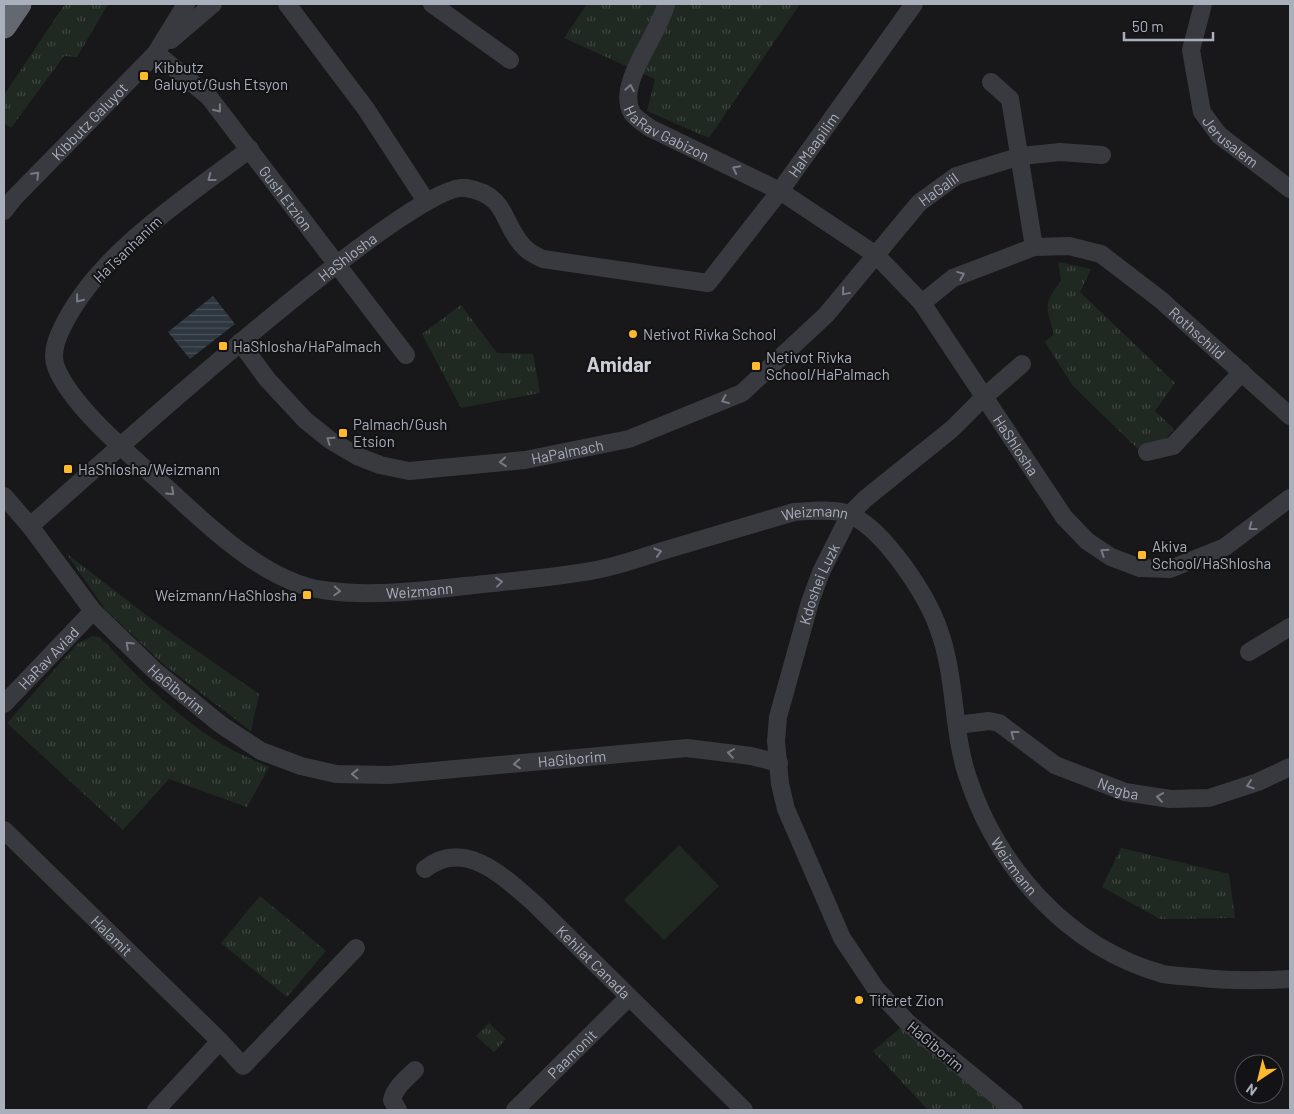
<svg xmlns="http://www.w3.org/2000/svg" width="1294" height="1114" font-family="Barlow,sans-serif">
<defs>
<pattern id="grass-tufts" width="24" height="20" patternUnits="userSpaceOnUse" patternTransform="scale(1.25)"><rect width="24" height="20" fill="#202921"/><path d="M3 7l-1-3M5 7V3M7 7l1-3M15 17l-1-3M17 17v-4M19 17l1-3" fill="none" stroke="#3e463f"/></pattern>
<pattern id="water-rules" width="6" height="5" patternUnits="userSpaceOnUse" patternTransform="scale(1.25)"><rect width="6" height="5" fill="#2d3740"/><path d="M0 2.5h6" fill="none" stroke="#49515a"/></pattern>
</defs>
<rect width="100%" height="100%" fill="#18181a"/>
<g fill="url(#grass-tufts)">
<path d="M65,4H108L77,57L64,56L11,128L4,123V95Z"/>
<path d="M587,4H800L709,138L647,111L655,79L564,38Z"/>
<path d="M1058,262L1091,269L1080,292L1175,383L1155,411L1174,429L1163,443L1138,449L1073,386L1045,342L1054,334C1046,306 1043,304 1061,281Z"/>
<path d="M461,305L497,353L533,354L540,393L461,408L422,334Z"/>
<path d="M66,553L150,618L259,694L251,731L163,664L105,609Z"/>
<path d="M92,636L99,637L106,643C142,682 180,720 227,747C240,755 255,760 269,767L247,807L169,779L123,830L7,723L77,644Z"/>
<path d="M1121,848L1229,874L1235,918L1160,919L1102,887Z"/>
<path d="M260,896L326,951L287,997L221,943Z"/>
<path d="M907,1022L1014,1110H928L873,1051Z"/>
<path d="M489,1023L506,1039L494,1052L476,1036Z"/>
</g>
<path fill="#202921" d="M679,845L719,886L664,940L624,900Z"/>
<path fill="url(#water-rules)" d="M213,296L235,324L190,359L168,332Z"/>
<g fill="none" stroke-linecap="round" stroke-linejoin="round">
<g stroke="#393a40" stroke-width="18">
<path d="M287,4L366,109L426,201"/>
<path d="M432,4L510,60"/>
<path id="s1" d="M666,4C660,34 615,84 632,113C636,119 645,124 650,128L780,191L876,255L922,303L1064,517L1087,541L1111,557L1140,568L1170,569L1225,547L1290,498"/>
<path id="s2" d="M1203,4L1191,50L1202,112L1219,135L1290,189"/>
<path d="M171,40L213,4"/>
<path id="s3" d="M156,53L209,97L406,355"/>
<path d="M991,82L1010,99L1034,247"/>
<path id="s4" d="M250,149C185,198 97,254 62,328C56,340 51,354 56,367C72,408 134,458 167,488C208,526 266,582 323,590C367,597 421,591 465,586C509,581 553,578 596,570C618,566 640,558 662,551C706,538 750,525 794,512C809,511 837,508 851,515C885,531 927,595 939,630C956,677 952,728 967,775C997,867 1067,947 1163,974C1172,976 1184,976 1194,977C1226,981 1257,981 1290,979"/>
<path id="s5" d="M4,211L14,198L156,53L186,4"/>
<path id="s6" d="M922,303L953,278L1034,247L1069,246L1101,254L1161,300L1290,416"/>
<path id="s7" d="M240,342L267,379L305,420L330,440L357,456L380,465L409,471L525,460L629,439L742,393L826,315L919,203L956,176L1021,156L1060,152L1102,155"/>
<path d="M1147,452L1173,446L1242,372"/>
<path id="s8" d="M4,496L30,526L93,611L155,671L220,724L261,751L301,766L336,774L389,775L687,748L751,756L779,763"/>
<path id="s9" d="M30,526C88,476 412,179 466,188C509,195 501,224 524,247C529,252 536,256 543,259L708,283L780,191L914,4"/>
<path d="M1249,652L1290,627"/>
<path id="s10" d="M4,704L93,611"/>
<path id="s11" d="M957,725L989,721L999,723L1055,765L1125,792L1170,799L1209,798L1258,782L1290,767"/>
<path id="s12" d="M4,830L220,1041L156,1110"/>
<path id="s13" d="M425,869C465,837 505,878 535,904L744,1110"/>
<path d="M220,1041L243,1066L356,948"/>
<path d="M398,1110L392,1100C395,1087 406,1079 415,1070"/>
<path id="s14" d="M515,1110L629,997"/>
<path id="s15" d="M1014,1110L907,1022L876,989L842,938L786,809L780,784L776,741L778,717L810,602L821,572L850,514L865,499L952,429L984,397L1022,364"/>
</g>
<path stroke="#646871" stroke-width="25" d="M4,26L19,4"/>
</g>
<defs><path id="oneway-chevron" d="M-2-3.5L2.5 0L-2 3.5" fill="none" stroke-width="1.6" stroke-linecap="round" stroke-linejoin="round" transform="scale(1.25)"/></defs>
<g stroke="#777a84">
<use href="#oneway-chevron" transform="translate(630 88) rotate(-80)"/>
<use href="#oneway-chevron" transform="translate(218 109) rotate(51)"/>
<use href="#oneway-chevron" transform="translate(736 169) rotate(-153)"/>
<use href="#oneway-chevron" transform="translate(36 175) rotate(-46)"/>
<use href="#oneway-chevron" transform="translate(211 178) rotate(143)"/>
<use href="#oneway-chevron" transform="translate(961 275) rotate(-22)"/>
<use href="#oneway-chevron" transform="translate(845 292) rotate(130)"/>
<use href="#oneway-chevron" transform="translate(79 299) rotate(128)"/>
<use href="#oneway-chevron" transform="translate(725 400) rotate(158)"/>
<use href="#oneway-chevron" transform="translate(330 440) rotate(-145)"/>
<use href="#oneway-chevron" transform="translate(503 462) rotate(175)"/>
<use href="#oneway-chevron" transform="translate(171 492) rotate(43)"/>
<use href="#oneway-chevron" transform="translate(1252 527) rotate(143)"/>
<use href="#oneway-chevron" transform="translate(658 552) rotate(-16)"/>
<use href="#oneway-chevron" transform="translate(1104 552) rotate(-147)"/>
<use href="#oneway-chevron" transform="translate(499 582) rotate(-7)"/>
<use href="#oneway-chevron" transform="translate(337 591) rotate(3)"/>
<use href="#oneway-chevron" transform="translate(129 645) rotate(-136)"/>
<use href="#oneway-chevron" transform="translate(1014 734) rotate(-143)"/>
<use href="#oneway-chevron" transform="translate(731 753) rotate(-172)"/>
<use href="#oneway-chevron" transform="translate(517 764) rotate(175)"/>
<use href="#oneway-chevron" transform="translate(355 774) rotate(-179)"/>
<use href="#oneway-chevron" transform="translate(1250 785) rotate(162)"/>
<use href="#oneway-chevron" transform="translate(1160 797) rotate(-172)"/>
</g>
<g fill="#feba2c" stroke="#131316" stroke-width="2">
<rect x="139" y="71" width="10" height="10" rx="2.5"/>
<circle cx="633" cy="334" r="5"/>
<rect x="218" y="341" width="10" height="10" rx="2.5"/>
<rect x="751" y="361" width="10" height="10" rx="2.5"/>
<rect x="338" y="428" width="10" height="10" rx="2.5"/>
<rect x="63" y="464" width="10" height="10" rx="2.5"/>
<rect x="1137" y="550" width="10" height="10" rx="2.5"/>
<rect x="302" y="590" width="10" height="10" rx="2.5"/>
<circle cx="859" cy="1000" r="5"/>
</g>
<g text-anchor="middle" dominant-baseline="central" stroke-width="4" stroke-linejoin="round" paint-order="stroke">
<g font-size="15" fill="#a9afbb" stroke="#131316" text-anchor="start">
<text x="154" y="67">Kibbutz<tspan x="154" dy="17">Galuyot/Gush Etsyon</tspan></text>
<text x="643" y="334">Netivot Rivka School</text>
<text x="233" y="346">HaShlosha/HaPalmach</text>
<text x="766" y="357">Netivot Rivka<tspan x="766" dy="17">School/HaPalmach</tspan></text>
<text x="353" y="424">Palmach/Gush<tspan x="353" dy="17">Etsion</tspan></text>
<text x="78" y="469">HaShlosha/Weizmann</text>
<text x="1152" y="546">Akiva<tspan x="1152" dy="17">School/HaShlosha</tspan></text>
<text x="297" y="595" text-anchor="end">Weizmann/HaShlosha</text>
<text x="869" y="1000">Tiferet Zion</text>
</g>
<g font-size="15" fill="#a9afbb" stroke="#131316">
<text stroke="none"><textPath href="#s5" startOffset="124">Kibbutz Galuyot</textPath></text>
<text stroke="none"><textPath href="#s1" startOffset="158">HaRav Gabizon</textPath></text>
<text stroke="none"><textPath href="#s2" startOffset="152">Jerusalem</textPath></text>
<text stroke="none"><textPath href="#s9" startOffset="1005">HaMaapilim</textPath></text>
<text stroke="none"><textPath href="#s7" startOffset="848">HaGalil</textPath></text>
<text stroke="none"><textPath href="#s3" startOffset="196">Gush Etzion</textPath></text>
<text transform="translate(127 249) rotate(-44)">HaTsanhanim</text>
<text stroke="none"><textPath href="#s9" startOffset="416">HaShlosha</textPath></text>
<text stroke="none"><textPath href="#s6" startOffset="319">Rothschild</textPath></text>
<text stroke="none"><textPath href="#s1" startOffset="638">HaShlosha</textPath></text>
<text stroke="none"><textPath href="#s7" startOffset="379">HaPalmach</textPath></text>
<text stroke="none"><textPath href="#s4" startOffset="1159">Weizmann</textPath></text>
<text stroke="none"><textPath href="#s15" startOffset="618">Kdoshei Luzk</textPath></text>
<text stroke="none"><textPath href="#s4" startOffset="754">Weizmann</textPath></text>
<text stroke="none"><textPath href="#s10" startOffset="64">HaRav Aviad</textPath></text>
<text stroke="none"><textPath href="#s8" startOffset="260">HaGiborim</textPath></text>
<text stroke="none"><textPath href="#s8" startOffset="680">HaGiborim</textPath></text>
<text stroke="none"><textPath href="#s11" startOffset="180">Negba</textPath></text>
<text stroke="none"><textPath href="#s4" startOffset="1594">Weizmann</textPath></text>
<text stroke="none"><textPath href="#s12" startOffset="151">Halamit</textPath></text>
<text stroke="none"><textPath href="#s13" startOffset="210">Kehilat Canada</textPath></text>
<text transform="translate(936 1046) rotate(40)">HaGiborim</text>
<text stroke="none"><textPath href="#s14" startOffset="80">Paamonit</textPath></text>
</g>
<g font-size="20" font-weight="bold" fill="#cbced7" stroke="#131316">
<text x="619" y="364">Amidar</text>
</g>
</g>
<rect width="1294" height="1114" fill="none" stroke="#a9afbb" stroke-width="10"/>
<g transform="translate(1259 1079) rotate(215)"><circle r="24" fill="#131316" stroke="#4f5158"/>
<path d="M0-4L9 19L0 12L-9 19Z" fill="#feba2c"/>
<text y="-8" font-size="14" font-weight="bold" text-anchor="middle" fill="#a9afbb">N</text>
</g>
<path d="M1124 32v8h89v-8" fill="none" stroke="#a9afbb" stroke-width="2.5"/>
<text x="1132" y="32" font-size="15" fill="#a9afbb" stroke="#131316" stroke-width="4" paint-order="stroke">50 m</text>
</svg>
